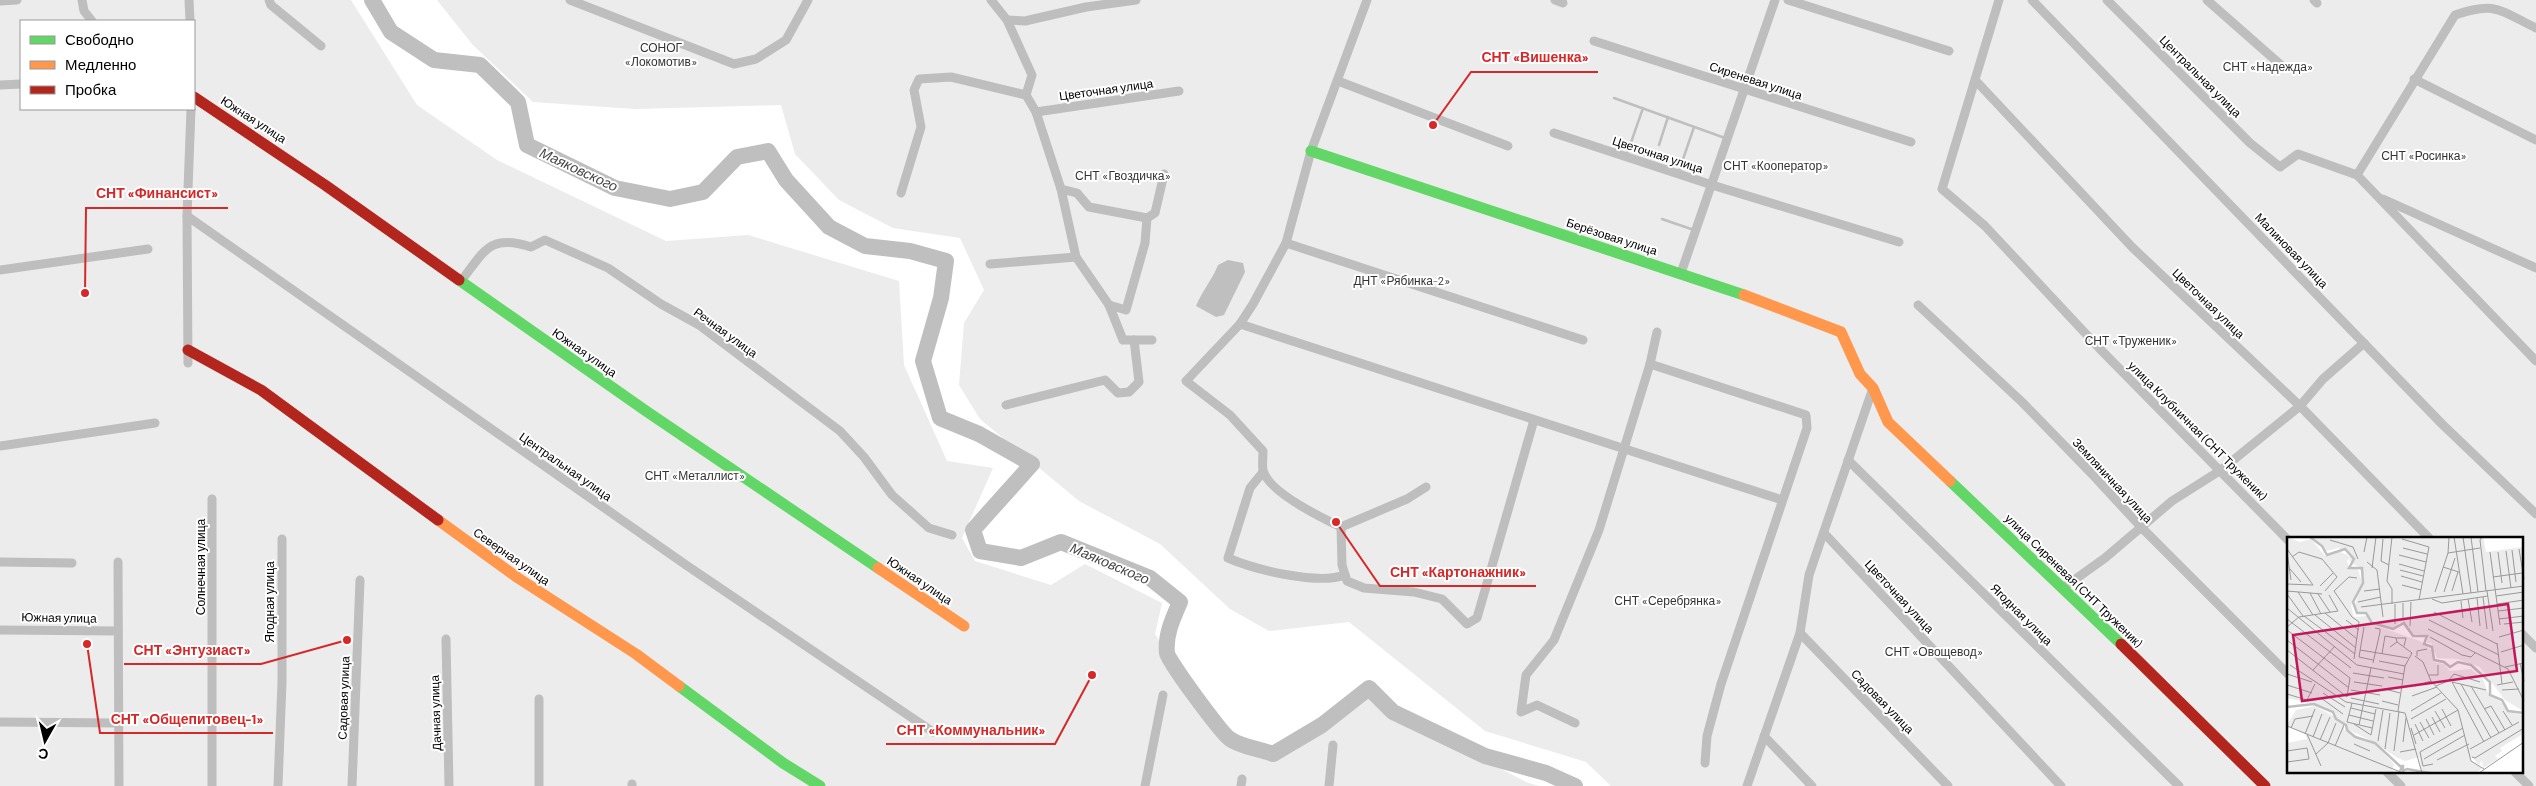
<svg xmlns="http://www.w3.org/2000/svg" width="2536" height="786" font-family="Barlow,sans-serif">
<rect width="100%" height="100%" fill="#fff"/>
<g fill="#ececec" fill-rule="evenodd">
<path d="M0,0H351L417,105L497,160L666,241L748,235L899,281L904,365L947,461L993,468L962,538L975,561L1051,585L1085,564L1162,603L1155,634L1210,719L1230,739L1273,754L1369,688L1395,713L1526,782L1539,786H0ZM21,21H194V109H21Z"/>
<path d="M437,0H2536V786H1611L1586,762L1485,731L1349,622L1269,631L1230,609L1160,544L1079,501L980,419L959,385L964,323L984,290L960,238L893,228L839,200L795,154L781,105L635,109L533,102L472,44ZM2288,538H2522V772H2288Z"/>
</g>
<path fill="#bfbfbf" d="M1228,260L1243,263L1245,272L1224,315L1216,317L1196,306C1202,291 1212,280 1218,265Z"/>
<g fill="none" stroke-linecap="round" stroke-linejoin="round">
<g stroke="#bfbfbf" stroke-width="2.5">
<path d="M1614,98L1725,138"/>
<path d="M1659,145L1668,117"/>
<path d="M1627,154L1643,108"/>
<path d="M1681,171H1679L1694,127"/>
<path d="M1662,219L1694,230"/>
</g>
<path stroke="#bfbfbf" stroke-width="16" d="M372,0L391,32L434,60L480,65L518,102L527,145L615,188L670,199L703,192L737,157L768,151L786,180L829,227L865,246L910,251L946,261L941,298L923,361L940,418L979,434L1032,464L973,530L980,551L1021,558L1061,542L1150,578L1180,602C1173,618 1165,635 1167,653C1168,661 1222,734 1230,739C1241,747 1260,749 1273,754L1322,725L1369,688L1393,712L1485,756L1546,773L1575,786"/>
<g stroke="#bebebe" stroke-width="9">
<path d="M82,0L84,11L92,21"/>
<path d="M189,0L190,21"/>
<path d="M269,0L271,5L321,46"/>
<path d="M570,0L734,64L756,59L786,40L808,0"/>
<path d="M991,0L1007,20L1032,75L1026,95L1036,112L1061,189L1076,257L1109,305L1123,340H1152"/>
<path d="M1555,0L1563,3"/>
<path d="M1788,0L1949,51"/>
<path d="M1999,0L1942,189L1985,226L2100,349L2288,540"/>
<path d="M2032,0L2442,424L2536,514"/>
<path d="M2107,0L2250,143L2280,167L2298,154L2357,175L2536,361"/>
<path d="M2207,0L2282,66"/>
<path d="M2314,0L2317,3"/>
<path d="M0,1L17,0"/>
<path d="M1007,20L1025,21L1086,7L1136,0"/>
<path d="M1594,41L1911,142"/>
<path d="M2414,79L2536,140"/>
<path d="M1338,81L1508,146"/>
<path d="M1976,81L2132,247L2300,406L2429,538"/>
<path d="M0,85L21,84"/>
<path d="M1036,112L1179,91"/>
<path d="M1554,133L1712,185L1899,242"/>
<path d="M2357,175L2455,15C2495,1 2499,10 2536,28"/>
<path d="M1061,189L1077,193L1089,207L1147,218L1145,243L1126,310L1109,305"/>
<path d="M901,193L921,127L914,90L919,79L951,77L1026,95"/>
<path d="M2383,199L2536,268"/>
<path d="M187,216L686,565L933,732"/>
<path d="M1147,218L1155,213L1164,174"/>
<path d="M1286,243L1583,340"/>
<path d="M990,264L1076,257"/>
<path d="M0,270L148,249"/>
<path d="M1681,273L1775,0"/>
<path d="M461,281C484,252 489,233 531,247L545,240L608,268L661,304L699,325L840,431L864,457L892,495L929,528L952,535"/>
<path d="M1918,305L2022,402L2091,473L2140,526L2288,674"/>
<path d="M1240,324L1782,500"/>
<path d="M188,363L187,216L191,109"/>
<path d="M1650,364L1806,415L1807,428L1721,684L1707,736L1705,763"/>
<path d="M1006,405L1105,380L1118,393L1129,392L1139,382L1134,340"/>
<path d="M0,446L155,423"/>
<path d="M1848,460L2179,786"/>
<path d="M1263,472L1250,488L1228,558C1256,570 1318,585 1345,575"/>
<path d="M1426,487L1407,499L1341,527L1342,565L1347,581L1364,588L1414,592L1442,599L1467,624L1477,618L1534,420"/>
<path d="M212,499V786"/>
<path d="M1341,527C1322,518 1268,492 1263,470C1262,464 1263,457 1263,451L1230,415L1186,381L1240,324L1253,304L1286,243L1311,151L1367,0"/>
<path d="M1824,533L2061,786"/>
<path d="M0,562L72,563"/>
<path d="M118,562L119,786"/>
<path d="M2063,588L2105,558L2172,501L2221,470L2300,406L2323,379L2364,343"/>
<path d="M0,630L118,631"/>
<path d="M1800,633L1948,786"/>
<path d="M2522,634L2536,648"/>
<path d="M446,639L449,786"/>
<path d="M0,722L119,723"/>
<path d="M1575,723L1537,705L1521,712L1526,675L1554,640L1599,530L1650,364L1657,332"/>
<path d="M1764,736L1812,786"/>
<path d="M2387,772L2401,786"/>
<path d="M2515,772L2529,786"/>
<path d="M278,786L282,682V539"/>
<path d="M352,786L360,580"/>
<path d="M539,786V699"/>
<path d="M632,786V784"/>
<path d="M1145,786L1163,695"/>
<path d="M1241,786L1242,779"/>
<path d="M1329,786L1333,745"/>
<path d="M1747,786L1800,633L1809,575L1873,388"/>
</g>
<g stroke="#63d668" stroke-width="11">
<path d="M1311,151L1744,295"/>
<path d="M459,280L646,411L878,568"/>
<path d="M1950,481L2121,644"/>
<path d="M679,686L783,763L820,786"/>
</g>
<g stroke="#ff974d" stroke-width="11">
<path d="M1744,295L1841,332L1860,374L1873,388L1888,422L1950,481"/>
<path d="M438,520L518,578L636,654L679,686"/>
<path d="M878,568L964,626"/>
</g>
<g stroke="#b3261e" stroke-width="11">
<path d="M194,97L325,185L459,280"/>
<path d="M188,350L261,390L438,520"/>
<path d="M2121,644L2265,786"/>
</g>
</g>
<g text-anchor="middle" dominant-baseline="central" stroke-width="4" stroke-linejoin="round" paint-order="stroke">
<g font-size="12" fill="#333" stroke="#fff">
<text x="661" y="47">СОНОГ<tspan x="661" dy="14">«Локомотив»</tspan></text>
<text x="2268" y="66">СНТ «Надежда»</text>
<text x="2424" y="155">СНТ «Росинка»</text>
<text x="1776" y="165">СНТ «Кооператор»</text>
<text x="1123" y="175">СНТ «Гвоздичка»</text>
<text x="1402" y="280">ДНТ «Рябинка-2»</text>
<text x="2131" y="340">СНТ «Труженик»</text>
<text x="695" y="475">СНТ «Металлист»</text>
<text x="1668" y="600">СНТ «Серебрянка»</text>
<text x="1934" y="651">СНТ «Овощевод»</text>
</g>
<g font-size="12" fill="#000" stroke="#fff">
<text transform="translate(2201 76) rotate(45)">Центральная улица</text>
<text transform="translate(1756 80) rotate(18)">Сиреневая улица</text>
<text transform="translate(1106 89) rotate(-8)">Цветочная улица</text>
<text transform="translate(254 119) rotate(33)">Южная улица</text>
<text transform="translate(1658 154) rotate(18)">Цветочная улица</text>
<text transform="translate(1612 236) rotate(18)">Берёзовая улица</text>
<text transform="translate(2292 250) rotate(46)">Малиновая улица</text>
<text transform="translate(2209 303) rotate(44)">Цветочная улица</text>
<text transform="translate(726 332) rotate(36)">Речная улица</text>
<text transform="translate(585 352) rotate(35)">Южная улица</text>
<text transform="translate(2198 430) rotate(45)">улица Клубничная (СНТ Труженик)</text>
<text transform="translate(566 466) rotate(35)">Центральная улица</text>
<text transform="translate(2113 480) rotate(47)">Земляничная улица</text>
<text transform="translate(512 556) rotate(35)">Северная улица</text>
<text transform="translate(200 567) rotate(-90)">Солнечная улица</text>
<text transform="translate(920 580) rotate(34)">Южная улица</text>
<text transform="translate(2074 580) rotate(44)">улица Сиреневая (СНТ Труженик)</text>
<text transform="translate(1900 596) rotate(47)">Цветочная улица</text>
<text transform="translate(269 602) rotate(-90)">Ягодная улица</text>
<text transform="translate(2022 614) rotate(45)">Ягодная улица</text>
<text transform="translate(59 617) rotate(1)">Южная улица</text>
<text transform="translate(343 698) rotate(-88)">Садовая улица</text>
<text transform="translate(1883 701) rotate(46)">Садовая улица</text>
<text transform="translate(435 713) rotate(-92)">Дачная улица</text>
</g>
<g font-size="14" font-style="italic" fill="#444" stroke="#fff">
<text transform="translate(579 169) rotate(25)">Маяковского</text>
<text transform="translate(1110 563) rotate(23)">Маяковского</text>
</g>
</g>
<g transform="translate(2287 537)">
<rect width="236" height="236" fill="#fff"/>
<path d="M0,0L13,5L24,2L38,19L51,14L60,18L63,20L60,24L62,31L71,32L75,46L64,69L67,80L80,79L87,88L133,104L144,113L146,125L157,127L163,134L184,132L196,142L201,156L218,168L220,175L236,178V197L213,211L215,214L208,219L211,222L196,231L195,223L192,228L185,220L183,223L195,231L190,236H135L132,220L118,224L109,220L89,206L60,192V187L51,182L57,186V193L87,206L107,227L105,233L114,236H0V206L20,202L18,197L0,188L9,173L28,169L50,181L47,174L36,169L0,161ZM23,0H196L199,15L236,10V174L218,163L193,130L171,122L150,121L144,106H140L141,98L124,97L113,85L106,92L86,85L80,76L71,75L68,68L77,40L71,29L65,27L62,22L65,17L51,11L40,14Z" fill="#ececec"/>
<path fill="none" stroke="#bfbfbf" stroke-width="2.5" d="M23,0L35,9L40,18L58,12L67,22L62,31H75L76,46L66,65L70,76H79L85,86L106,92L117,86L126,99H140L137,107L145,110L147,123L157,125L163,130L171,125L184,128L203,145V158L215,163L221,174L237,176M0,170L27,167L46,175L49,182L59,188L60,193L68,200L88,206L114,230M113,234L116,228V234L120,232L143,236"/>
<path fill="none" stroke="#999" stroke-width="1" d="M167,0L176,57M176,0L184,56M184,0L191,55M195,0L193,3L199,54M96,2L94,24L102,28M115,2L142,10L132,63M43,3L66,10L71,22M116,11L140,17M0,12L26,48L0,47M232,12L237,42M225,13L229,45M219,14L224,51M0,15L4,43M77,15L80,0M203,15L213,88M211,15L215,46M161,16L193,11M112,18L139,25M5,20L12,15L35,22L50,40L38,54M80,25L90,33L96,80M112,27L137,34M156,30L172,35M85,31L89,0M3,32L14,45M113,33L136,39M114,39L135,45M206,40L235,36M115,48L134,53M33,49L46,36M0,54L35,57M77,54L93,52M165,54L171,35M200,54L206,94M11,55L26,78M148,55L161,16L162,0M157,55L168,21M23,56L34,77M0,57L16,79M31,57L43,75M209,59L237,55M196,60L200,92M190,61L193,89M145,62L155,66L201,59M181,62L185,85M174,64L176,81M71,65L94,60M105,67V52L100,44L105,0M108,67V87M210,67L237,63M74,70L237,49M0,71L70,128L117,137M211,74L237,71M147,75L210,107M38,76L70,102M28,78L69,111M17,79L68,117M0,82L64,131M212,82L237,79M59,83L72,93M116,83V66M142,83L212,118M217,87L237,85M123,89L124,65M0,90L12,80L51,74L42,58M77,90L72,120L86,123M141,92L221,132L237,164M0,93L63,141L60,160M143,100L175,118L184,120L188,116M212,100L237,93M109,101H119L117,109M0,103L62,151M110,105L125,116L118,129L111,174M210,106L215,147M0,113L60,160M73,113L121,121M214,115L237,108M95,117L98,99L109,101L110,105L103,110M128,119L136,125L144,144L171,173L184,224L197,232M130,119V114L140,112M67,122L72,85L65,80L47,54L62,40L70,41M92,124L118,129M86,126L93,95V92L88,91M233,126L237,144M3,128L59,165L118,176L135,236M218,130L237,126M26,133L48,109M66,136L97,141M0,137L25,145M142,138H151V128M101,140L116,143M67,145L95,149M165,145L197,205M165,145L199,153M174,147L204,201M0,148L25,156M210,148L226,145M128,149L144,144M149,149L161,144L167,137L193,145M184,149L212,196M98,152L113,156M64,153L93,158M215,153L232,152M36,156L58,170M0,157L20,163L28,147M125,159L150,150M34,161L56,177M64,161L92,167M95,164L111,168M65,166L60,185L85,191M64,171L88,177L89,172M155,172L164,189M197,172L204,169L218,193M124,174L154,156M148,174L158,191M216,174L225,188M62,178L86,184M145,180L153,195M124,182L159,162M139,182L147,198M133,185L142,201M67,187L84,198L88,177M128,187L136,204M72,188L84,131M0,189L116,236M4,191L8,182L26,179M124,191L129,207M18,197L28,172M20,197L34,229M127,198L171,173M26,200L35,177M33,203L43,180M91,204L96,173M116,205L119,181M67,207L83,214M48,209L57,188M98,212L103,176M183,212L232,185M0,214L20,211L22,222L0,225M107,214L112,174M113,215L129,212M29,217L41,206L49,186M185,220L188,221L237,191M137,222L178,198M150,223L182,207M146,227L136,229L133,215L176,191M192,236L237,205"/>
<path fill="#c2185b" fill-opacity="0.15" stroke="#c2185b" stroke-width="2.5" d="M221,67L230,134L15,164L6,98Z"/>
<rect width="236" height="236" fill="none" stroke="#000" stroke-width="2.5"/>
</g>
<path fill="none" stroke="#d62828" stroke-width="2" d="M1433 125L1471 72H1598M85 293L86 208H228M1336 522L1380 586H1536M347 640L261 664H124M87 644L100 733H273M1092 675L1055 744H886"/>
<g fill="#d62828" stroke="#fff" stroke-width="2">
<circle cx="1433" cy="125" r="5"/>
<circle cx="85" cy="293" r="5"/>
<circle cx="1336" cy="522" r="5"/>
<circle cx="347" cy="640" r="5"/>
<circle cx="87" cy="644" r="5"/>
<circle cx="1092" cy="675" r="5"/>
</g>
<g font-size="14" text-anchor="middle" font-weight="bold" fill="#d62828" stroke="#fff" stroke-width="4" stroke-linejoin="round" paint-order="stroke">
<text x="1535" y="62">СНТ «Вишенка»</text>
<text x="157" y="198">СНТ «Финансист»</text>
<text x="1458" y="577">СНТ «Картонажник»</text>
<text x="192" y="655">СНТ «Энтузиаст»</text>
<text x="187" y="724">СНТ «Общепитовец-1»</text>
<text x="971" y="735">СНТ «Коммунальник»</text>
</g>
<rect x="20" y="20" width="175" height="90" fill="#ffffff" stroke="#999999"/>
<rect x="30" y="36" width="25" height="8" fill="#63d668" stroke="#999999"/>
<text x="65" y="45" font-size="15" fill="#000000">Свободно</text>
<rect x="30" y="61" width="25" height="8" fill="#ff974d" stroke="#999999"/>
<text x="65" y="70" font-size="15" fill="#000000">Медленно</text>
<rect x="30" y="86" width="25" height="8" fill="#b3261e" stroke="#999999"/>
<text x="65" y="95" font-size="15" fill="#000000">Пробка</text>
<g transform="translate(45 741) rotate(188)" stroke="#ffffff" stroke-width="4" paint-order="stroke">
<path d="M0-4L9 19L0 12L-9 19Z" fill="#000000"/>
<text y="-8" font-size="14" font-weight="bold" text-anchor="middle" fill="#000000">С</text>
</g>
</svg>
